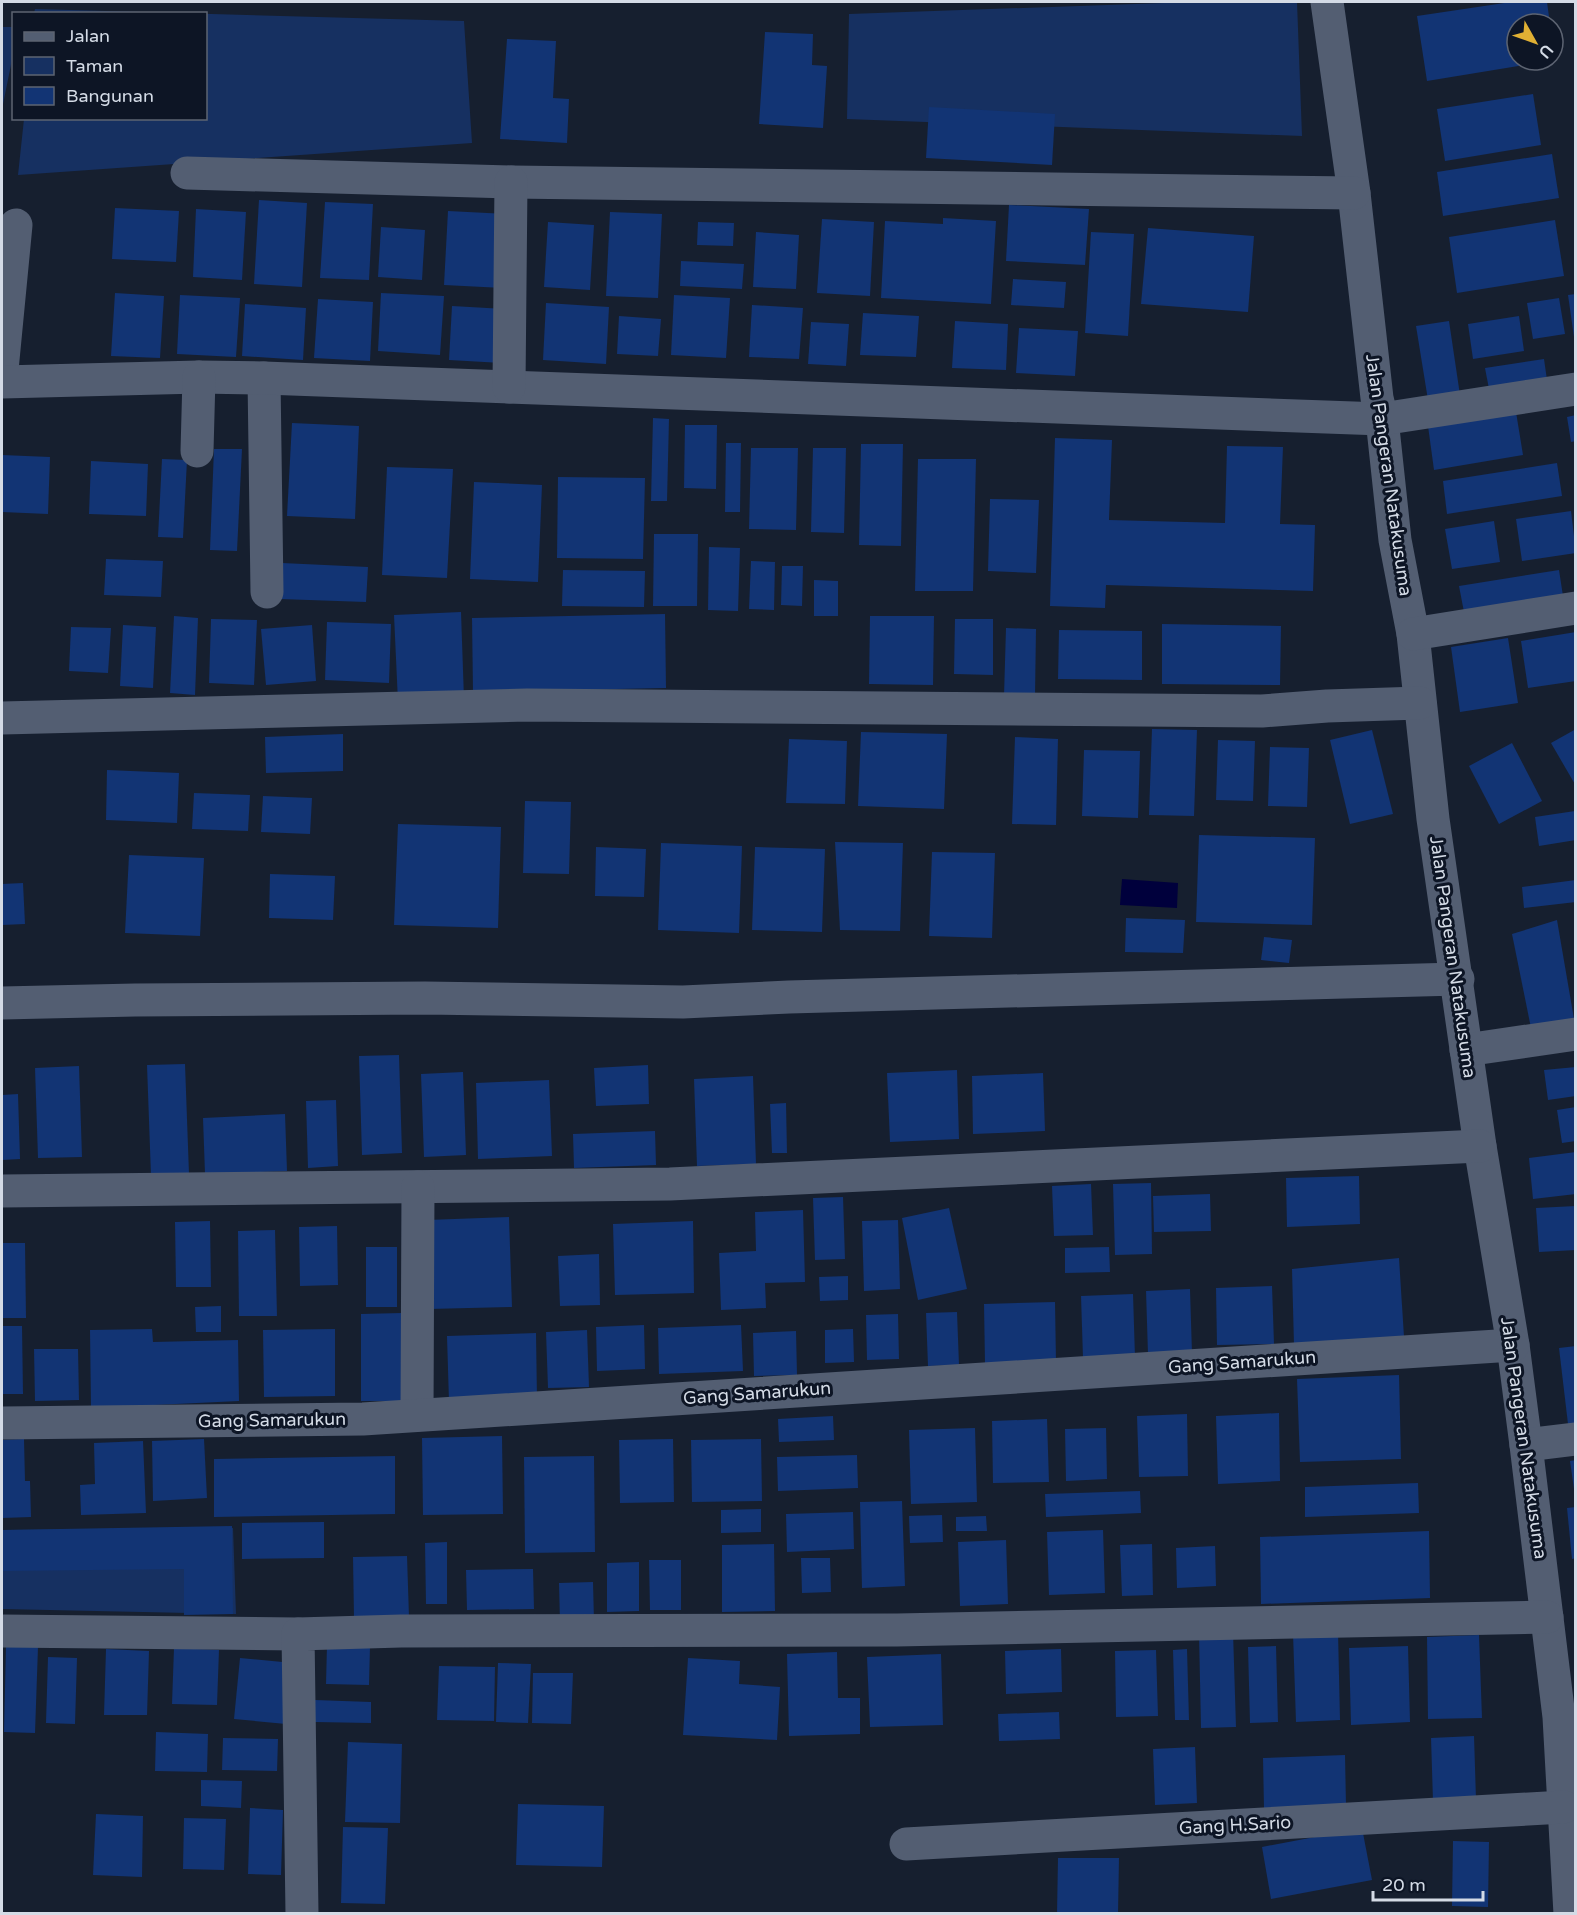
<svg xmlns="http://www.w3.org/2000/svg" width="1577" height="1915" font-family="'Varela Round',sans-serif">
<rect width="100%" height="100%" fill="#161f2f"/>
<g fill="#163061">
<path d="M1192,2H1297L1302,136L847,119L849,14Z"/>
<path d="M35,9L464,21L472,143L18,175L24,119L206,118V14L34,13Z"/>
<path d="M2,27H14L13,55L2,109Z"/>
<path d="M233,1528L236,1614L2,1609V1530Z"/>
</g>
<path fill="#00003c" d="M1122,879L1178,883L1177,908L1120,905Z"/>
<g fill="#123474">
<path d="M1511,2H1547L1550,24H1517V60L1549,61L1427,81L1417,16Z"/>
<path d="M765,32L813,34L812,65L827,66L823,128L759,124Z"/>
<path d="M507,39L556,41L553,98L569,99L567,143L500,139Z"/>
<path d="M1533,94L1541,145L1445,161L1437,109Z"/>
<path d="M929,107L1055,114L1052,165L926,158Z"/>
<path d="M1552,154L1559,198L1443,216L1437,172Z"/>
<path d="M259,200L307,203L302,287L254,284Z"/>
<path d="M325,202L373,204L369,280L320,278Z"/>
<path d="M1009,205L1089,209L1085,265L1006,261Z"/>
<path d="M115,208L179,211L176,262L112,259Z"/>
<path d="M196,209L246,212L242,280L193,277Z"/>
<path d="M448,211L507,214L503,288L444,285Z"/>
<path d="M610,212L662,214L658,298L606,296Z"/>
<path d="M943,218L996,221L991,304L881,298L885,221L943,224Z"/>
<path d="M822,219L874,222L870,296L817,293Z"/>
<path d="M1555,220L1564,276L1457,293L1449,237Z"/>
<path d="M548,222L594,225L590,290L544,287Z"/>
<path d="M698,222L734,223L733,246L697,245Z"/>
<path d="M381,227L425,230L422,280L378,277Z"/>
<path d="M1148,228L1254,236L1248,312L1141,304Z"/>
<path d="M756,232L799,235L796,289L753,287Z"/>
<path d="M1091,232L1134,234L1128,336L1085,333Z"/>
<path d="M681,261L744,264L742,289L680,286Z"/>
<path d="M1013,279L1066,282L1064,308L1011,305Z"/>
<path d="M115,293L164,296L160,358L111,356Z"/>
<path d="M381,293L444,296L440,355L378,351Z"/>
<path d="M1576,294V337H1574L1568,295Z"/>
<path d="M180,295L240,298L236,357L177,354Z"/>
<path d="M674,295L730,298L726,358L671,355Z"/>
<path d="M1559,298L1565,334L1533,339L1527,303Z"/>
<path d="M318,299L373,302L370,361L314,358Z"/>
<path d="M546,303L609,307L606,364L543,360Z"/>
<path d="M245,304L306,308L303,360L242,356Z"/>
<path d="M752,305L803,308L799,359L749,357Z"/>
<path d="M452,306L505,309L502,363L449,360Z"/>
<path d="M863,313L919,316L916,357L860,355Z"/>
<path d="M619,316L661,319L658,356L617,354Z"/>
<path d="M1519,316L1524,351L1473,359L1468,324Z"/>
<path d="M955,321L1008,324L1006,370L952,368Z"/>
<path d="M1449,321L1460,395L1428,400L1416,326Z"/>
<path d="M811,322L849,324L846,366L808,364Z"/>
<path d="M1019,328L1078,331L1075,376L1016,373Z"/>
<path d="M1544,359L1547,380L1489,389L1485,368Z"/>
<path d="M1516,412L1523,455L1434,470L1428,426Z"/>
<path d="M1576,415V441L1571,442L1567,417Z"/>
<path d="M653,418L669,419L667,501H651Z"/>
<path d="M292,423L359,426L355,519L287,516Z"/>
<path d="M685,425H717L716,489L684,488Z"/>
<path d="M1055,438L1112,440L1109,520L1225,523L1227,446L1283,447L1280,524L1315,525L1313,591L1106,585L1105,608L1050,606Z"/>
<path d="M726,443H741L740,512H725Z"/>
<path d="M861,444H903L901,546L859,545Z"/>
<path d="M751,448H798L796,530L749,529Z"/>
<path d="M813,448H846L844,533L811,532Z"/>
<path d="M214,449H242L237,551L210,550Z"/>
<path d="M2,455L50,457L48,514L2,512Z"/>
<path d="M162,459L187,460L183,538L158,537Z"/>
<path d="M918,459H976L973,591H915Z"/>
<path d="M91,461L148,464L146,516L89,514Z"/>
<path d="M1557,463L1562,496L1447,514L1443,481Z"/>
<path d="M387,467L453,469L447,578L382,575Z"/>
<path d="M558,477L645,478L643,559L557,558Z"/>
<path d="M474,482L542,485L538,582L470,579Z"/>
<path d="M990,499L1039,500L1036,573L988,571Z"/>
<path d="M1571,511L1576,553L1522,561L1516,519Z"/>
<path d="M1494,521L1500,562L1452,569L1445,529Z"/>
<path d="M654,534H698L697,606H653Z"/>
<path d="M709,547L740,548L738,611L708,610Z"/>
<path d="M106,559L163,561L161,597L104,595Z"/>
<path d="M751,561L775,562L774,610L749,609Z"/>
<path d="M282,563L368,567L366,602L280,599Z"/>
<path d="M782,566H803L802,606L781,605Z"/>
<path d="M563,570L645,571L644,607L562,606Z"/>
<path d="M1559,570L1563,596L1464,612L1459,586Z"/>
<path d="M814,580L838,581V616H814Z"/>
<path d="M461,612L464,699L398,702L394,615Z"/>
<path d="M665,614L666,688L473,692L472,618Z"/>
<path d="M174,616L198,618L195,695L170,693Z"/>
<path d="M870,616H934L933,685L869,684Z"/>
<path d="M211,619L257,620L254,685L209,683Z"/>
<path d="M955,619H993V675L954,674Z"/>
<path d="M327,622L391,624L389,683L325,680Z"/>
<path d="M1162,624L1281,626L1280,685L1162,684Z"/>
<path d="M123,625L156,627L153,688L120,686Z"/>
<path d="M312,625L316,681L266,685L261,629Z"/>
<path d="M71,627L111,628L108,673L69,671Z"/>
<path d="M1006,628L1036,629L1035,696H1004Z"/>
<path d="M1059,630L1142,631V680L1058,679Z"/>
<path d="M1576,632V681L1528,688L1521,641Z"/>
<path d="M1508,638L1518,703L1460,712L1451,647Z"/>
<path d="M1152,729L1197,730L1194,816L1149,815Z"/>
<path d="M1576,729V786L1551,743Z"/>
<path d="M1372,730L1393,814L1350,824L1330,740Z"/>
<path d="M861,732L947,734L944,809L858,806Z"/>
<path d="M343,734V771L266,773L265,737Z"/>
<path d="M1015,737L1058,739L1056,825L1012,824Z"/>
<path d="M789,739L847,741L845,804L786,803Z"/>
<path d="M1218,740L1255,741L1253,801L1216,800Z"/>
<path d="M1512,743L1542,801L1499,824L1469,766Z"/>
<path d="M1270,747L1309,748L1307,807L1268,806Z"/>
<path d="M1084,750L1140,751L1138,818L1082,816Z"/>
<path d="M107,770L179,773L177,823L106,820Z"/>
<path d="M194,793L250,795L248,831L192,829Z"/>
<path d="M263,796L312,798L310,834L261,832Z"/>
<path d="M525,801L571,802L569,874L523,873Z"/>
<path d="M1575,811L1576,840L1539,846L1535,817Z"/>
<path d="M398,824L501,827L498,928L394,925Z"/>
<path d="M1199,835L1315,838L1312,925L1196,922Z"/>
<path d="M835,842L903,843L900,931L840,930Z"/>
<path d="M661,843L742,846L739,933L658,930Z"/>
<path d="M596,847L646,849L644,897L595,896Z"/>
<path d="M755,847L825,849L822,932L752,930Z"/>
<path d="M932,852L995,853L992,938L929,936Z"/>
<path d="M129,855L204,858L200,936L125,933Z"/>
<path d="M270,874L335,876L333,920L269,918Z"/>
<path d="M1576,880V902L1524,908L1522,887Z"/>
<path d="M23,883L25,924L2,925V884Z"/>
<path d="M1126,918L1185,920L1183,953L1125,952Z"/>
<path d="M1557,920L1574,1019L1531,1028L1512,934Z"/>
<path d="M1264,937L1292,940L1289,963L1261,960Z"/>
<path d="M399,1055L402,1153L362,1155L359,1056Z"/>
<path d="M185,1064L189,1174L151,1176L147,1065Z"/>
<path d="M648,1065L649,1104L596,1106L594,1068Z"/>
<path d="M79,1066L82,1157L38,1158L35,1068Z"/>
<path d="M1576,1067V1096L1548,1100L1544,1070Z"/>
<path d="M957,1070L959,1139L890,1142L887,1073Z"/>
<path d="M463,1072L466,1155L424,1157L421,1074Z"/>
<path d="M1043,1073L1045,1131L973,1134L972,1076Z"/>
<path d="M753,1076L756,1164L697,1166L694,1079Z"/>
<path d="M549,1080L552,1156L478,1159L476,1083Z"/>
<path d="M18,1094L20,1159L2,1160V1095Z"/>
<path d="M336,1100L338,1166L308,1168L306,1101Z"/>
<path d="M786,1103L787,1153H772L770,1104Z"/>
<path d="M1576,1107V1141L1562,1143L1557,1110Z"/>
<path d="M285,1114L287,1171L205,1174L203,1118Z"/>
<path d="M655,1131L656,1165L574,1168L573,1134Z"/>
<path d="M1576,1152V1194L1533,1199L1529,1158Z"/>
<path d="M1359,1176L1360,1224L1287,1227L1286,1178Z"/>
<path d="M1151,1183L1152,1254L1115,1255L1113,1184Z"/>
<path d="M1091,1184L1093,1235L1054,1236L1052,1186Z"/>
<path d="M1210,1194L1211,1231L1154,1232L1153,1196Z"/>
<path d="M843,1197L845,1259L815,1260L813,1198Z"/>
<path d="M1576,1206V1250L1539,1252L1536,1208Z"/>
<path d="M949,1208L967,1289L918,1300L902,1218Z"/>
<path d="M803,1210L805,1282L765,1283L766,1308L721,1310L719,1253L756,1251L755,1212Z"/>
<path d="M509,1217L512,1307L429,1309L427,1220Z"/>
<path d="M898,1220L900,1289L864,1291L862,1221Z"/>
<path d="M210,1221L211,1287H176L175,1222Z"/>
<path d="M693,1221L694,1293L615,1295L613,1224Z"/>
<path d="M337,1226L338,1285L300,1286L299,1227Z"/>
<path d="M275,1230L277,1316H239L238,1231Z"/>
<path d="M2,1243H25L26,1318H2Z"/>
<rect x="366" y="1247" width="31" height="60"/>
<path d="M1109,1247L1110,1272L1065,1273V1248Z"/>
<path d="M599,1254L600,1305L560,1306L558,1256Z"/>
<path d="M1399,1258L1404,1337L1294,1345L1292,1269Z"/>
<path d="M848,1276V1300L820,1301L819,1277Z"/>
<path d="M1272,1286L1274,1344L1217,1345L1216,1288Z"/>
<path d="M1190,1289L1192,1354L1148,1355L1146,1291Z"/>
<path d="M1133,1294L1135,1357L1083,1358L1081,1296Z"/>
<path d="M1055,1302L1056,1362L985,1364L984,1304Z"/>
<path d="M221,1306V1332H196L195,1307Z"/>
<path d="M957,1312L959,1365L928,1366L926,1313Z"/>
<path d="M402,1313L403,1401H361V1314Z"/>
<path d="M898,1314L899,1359L867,1360L866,1315Z"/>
<path d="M644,1325L645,1369L597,1371L596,1327Z"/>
<path d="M741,1325L743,1371L659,1374L658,1328Z"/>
<path d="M2,1326H22L23,1394H2Z"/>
<path d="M152,1329L153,1342L238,1340L239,1401L91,1408L90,1330Z"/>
<path d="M335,1329V1396L264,1397L263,1330Z"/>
<path d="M853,1329L854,1362L825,1363V1330Z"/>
<path d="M587,1330L589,1387L548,1388L546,1332Z"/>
<path d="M796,1331L797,1375L754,1376L753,1333Z"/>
<path d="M536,1333L537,1399L449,1402L447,1336Z"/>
<path d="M1576,1346V1423L1568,1424L1559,1348Z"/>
<path d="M34,1349H78L79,1400L35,1401Z"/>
<path d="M1399,1375L1401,1459L1300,1462L1297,1379Z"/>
<path d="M1279,1413L1280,1481L1218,1484L1216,1416Z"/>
<path d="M1187,1414L1188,1476L1139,1477L1137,1416Z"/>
<path d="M833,1416L834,1440L779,1442L778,1419Z"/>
<path d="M1047,1419L1049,1482L993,1483L992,1421Z"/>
<path d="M975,1428L977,1502L911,1504L909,1430Z"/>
<path d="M1106,1428L1107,1479L1066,1481L1065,1429Z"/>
<path d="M502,1436L503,1514L423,1515L422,1438Z"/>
<path d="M24,1439L25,1481H30L31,1517L2,1518V1440Z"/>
<path d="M204,1439L207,1498L153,1501L152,1441Z"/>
<path d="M673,1439L674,1502L620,1503L619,1440Z"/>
<path d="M761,1439L762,1501L692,1502L691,1440Z"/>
<path d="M143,1441L146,1513L81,1515L80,1485L95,1484L94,1443Z"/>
<path d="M857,1455L858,1488L778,1491L777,1457Z"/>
<path d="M395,1456V1514L214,1517V1459Z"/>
<path d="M594,1456L595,1552L525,1553L524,1457Z"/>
<path d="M1576,1460V1489H1574L1570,1461Z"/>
<path d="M1418,1483L1419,1513L1305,1517V1487Z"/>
<path d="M1140,1491L1141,1513L1046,1517L1045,1494Z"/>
<path d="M902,1501L905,1586L862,1588L860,1502Z"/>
<path d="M1576,1507V1558L1572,1559L1567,1508Z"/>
<path d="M761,1509V1532L721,1533V1510Z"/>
<path d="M853,1512L854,1549L787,1552L786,1514Z"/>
<path d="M942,1515L943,1542L910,1543L909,1516Z"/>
<path d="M986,1516L987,1531H956V1517Z"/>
<path d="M324,1522V1558L242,1559V1523Z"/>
<path d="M232,1526L233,1614L184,1615V1569L2,1571V1530Z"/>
<path d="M1103,1530L1105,1593L1049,1595L1047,1532Z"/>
<path d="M1429,1531L1430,1598L1261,1604L1260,1537Z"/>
<path d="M1006,1540L1008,1604L960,1606L958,1542Z"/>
<path d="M447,1542V1604H426L425,1543Z"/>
<path d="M774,1544L775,1611L722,1612V1545Z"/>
<path d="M1152,1544L1153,1595L1122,1596L1120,1545Z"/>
<path d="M1215,1546L1216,1586L1177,1588L1176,1548Z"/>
<path d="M407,1556L409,1617L354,1618L353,1557Z"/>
<path d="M801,1558H830L831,1592L802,1593Z"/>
<path d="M649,1560H681V1610H650Z"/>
<path d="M639,1562V1611L607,1612V1563Z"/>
<path d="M533,1569L534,1609L467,1610L466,1570Z"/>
<path d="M593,1582L594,1621L560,1622L559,1583Z"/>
<path d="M1338,1631L1340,1720L1296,1722L1293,1633Z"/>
<path d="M1233,1632L1236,1727L1201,1728L1199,1633Z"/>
<path d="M1479,1635L1482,1718L1428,1719L1427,1637Z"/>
<path d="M327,1645L370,1647L369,1685L326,1684Z"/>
<path d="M6,1646L38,1647L35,1733L4,1732Z"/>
<path d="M1276,1646L1278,1722L1250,1723L1248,1647Z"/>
<path d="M1408,1646L1410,1722L1351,1725L1349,1648Z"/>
<path d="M174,1648L219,1650L217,1705L172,1704Z"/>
<path d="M106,1649L149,1651L147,1715H104Z"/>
<path d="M1061,1649L1062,1692L1006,1694L1005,1651Z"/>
<path d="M1187,1649L1189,1720H1175L1173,1650Z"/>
<path d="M1156,1650L1158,1716L1116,1717L1115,1651Z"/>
<path d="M837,1652L838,1698H860V1734L789,1736L787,1654Z"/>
<path d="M941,1654L943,1725L870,1727L867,1657Z"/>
<path d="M48,1657L77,1658L75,1724L46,1723Z"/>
<path d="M240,1658L293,1663L286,1724L234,1719Z"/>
<path d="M688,1658L740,1661L739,1684L780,1687L777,1740L683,1735Z"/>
<path d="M498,1663L531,1664L528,1723L496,1722Z"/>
<path d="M439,1666L495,1667L494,1721L437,1720Z"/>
<path d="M533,1673H573L571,1724L532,1723Z"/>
<path d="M315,1700L371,1702V1723L315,1722Z"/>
<path d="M1059,1712L1060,1739L999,1741L998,1714Z"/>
<path d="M156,1732L208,1734L207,1772L155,1771Z"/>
<path d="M1474,1736L1476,1800L1433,1802L1431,1738Z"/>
<path d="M223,1738L278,1739L277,1771L222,1770Z"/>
<path d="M348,1742L402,1744L400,1823L345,1822Z"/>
<path d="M1195,1747L1197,1803L1155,1805L1153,1749Z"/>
<path d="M1345,1755L1346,1805L1264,1808L1263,1758Z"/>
<path d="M201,1780L242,1781L241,1808L201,1806Z"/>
<path d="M518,1804L604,1806L602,1867L516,1865Z"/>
<path d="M250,1808L283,1810L281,1875L248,1874Z"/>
<path d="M96,1814L143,1816L142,1877L93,1875Z"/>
<path d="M184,1818L226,1819L224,1870L183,1869Z"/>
<path d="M343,1827L388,1828L385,1904L341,1903Z"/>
<path d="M1362,1828L1372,1880L1271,1899L1262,1847Z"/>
<path d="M1453,1841L1489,1842L1488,1907L1452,1906Z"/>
<path d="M1058,1858H1119L1118,1914H1057Z"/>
</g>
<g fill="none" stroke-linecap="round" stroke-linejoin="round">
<g stroke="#535e72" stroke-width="33">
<path d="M1327,2L1354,193L1377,398L1382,419L1395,540L1413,634L1433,819L1480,1146L1513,1345L1526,1445L1559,1717L1570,1914"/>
<path d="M187,173L511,182L1354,193"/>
<path d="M2,370L16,225"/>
<path d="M264,378L267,592"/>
<path d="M2,382L199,377L264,378L1382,419L1576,389"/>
<path d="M509,387L511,182"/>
<path d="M197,451L199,377"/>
<path d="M1413,634L1576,608"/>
<path d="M2,718L527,705L1262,711L1327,706L1420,703"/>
<path d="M2,1003L135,1000L425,998L683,1002L789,997L1458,979"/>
<path d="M1466,1050L1576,1034"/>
<path d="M2,1191L670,1184L1480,1146"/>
<path d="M417,1415L418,1187"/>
<path d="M2,1423L363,1419L1513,1345"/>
<path d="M1526,1445L1576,1439"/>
<path d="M2,1631L298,1634"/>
<path d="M906,1844L1564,1807"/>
<path d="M302,1914L298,1634L401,1631L897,1630L1547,1617"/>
</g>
</g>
<g text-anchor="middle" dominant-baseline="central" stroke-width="6" stroke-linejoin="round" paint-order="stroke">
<g font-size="18" fill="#d4dbe6" stroke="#0d1525">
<text transform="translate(1389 475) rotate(82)">Jalan Pangeran Natakusuma</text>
<text transform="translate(1453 957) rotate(82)">Jalan Pangeran Natakusuma</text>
<text transform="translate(1242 1362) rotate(-4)">Gang Samarukun</text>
<text transform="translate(757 1393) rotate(-4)">Gang Samarukun</text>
<text transform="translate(272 1420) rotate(-1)">Gang Samarukun</text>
<text transform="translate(1524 1438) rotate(82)">Jalan Pangeran Natakusuma</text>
<text transform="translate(1235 1825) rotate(-3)">Gang H.Sario</text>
</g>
</g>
<rect width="1577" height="1915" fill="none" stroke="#d4dbe6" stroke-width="6"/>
<rect x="12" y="12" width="195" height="108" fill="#0d1525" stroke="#5d6472" stroke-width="1.5"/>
<rect x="24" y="32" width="30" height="9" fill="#535e72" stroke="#5d6472" stroke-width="1.5"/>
<text x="66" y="42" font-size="18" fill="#d4dbe6">Jalan</text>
<rect x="24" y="57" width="30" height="18" fill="#163061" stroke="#5d6472" stroke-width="1.5"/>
<text x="66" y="72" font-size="18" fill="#d4dbe6">Taman</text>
<rect x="24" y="87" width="30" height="18" fill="#123474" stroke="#5d6472" stroke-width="1.5"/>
<text x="66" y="102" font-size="18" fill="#d4dbe6">Bangunan</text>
<g transform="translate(1535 42) rotate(130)"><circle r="28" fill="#0d1525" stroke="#5d6472" stroke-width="1.5"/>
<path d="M0-4.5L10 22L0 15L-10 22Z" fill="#e0b034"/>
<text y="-9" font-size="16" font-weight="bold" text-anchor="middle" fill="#d4dbe6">U</text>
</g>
<path d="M1373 1891v9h110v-9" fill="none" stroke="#d4dbe6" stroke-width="3"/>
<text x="1382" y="1891" font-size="18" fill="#d4dbe6" stroke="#0d1525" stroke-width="4.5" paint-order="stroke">20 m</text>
</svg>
